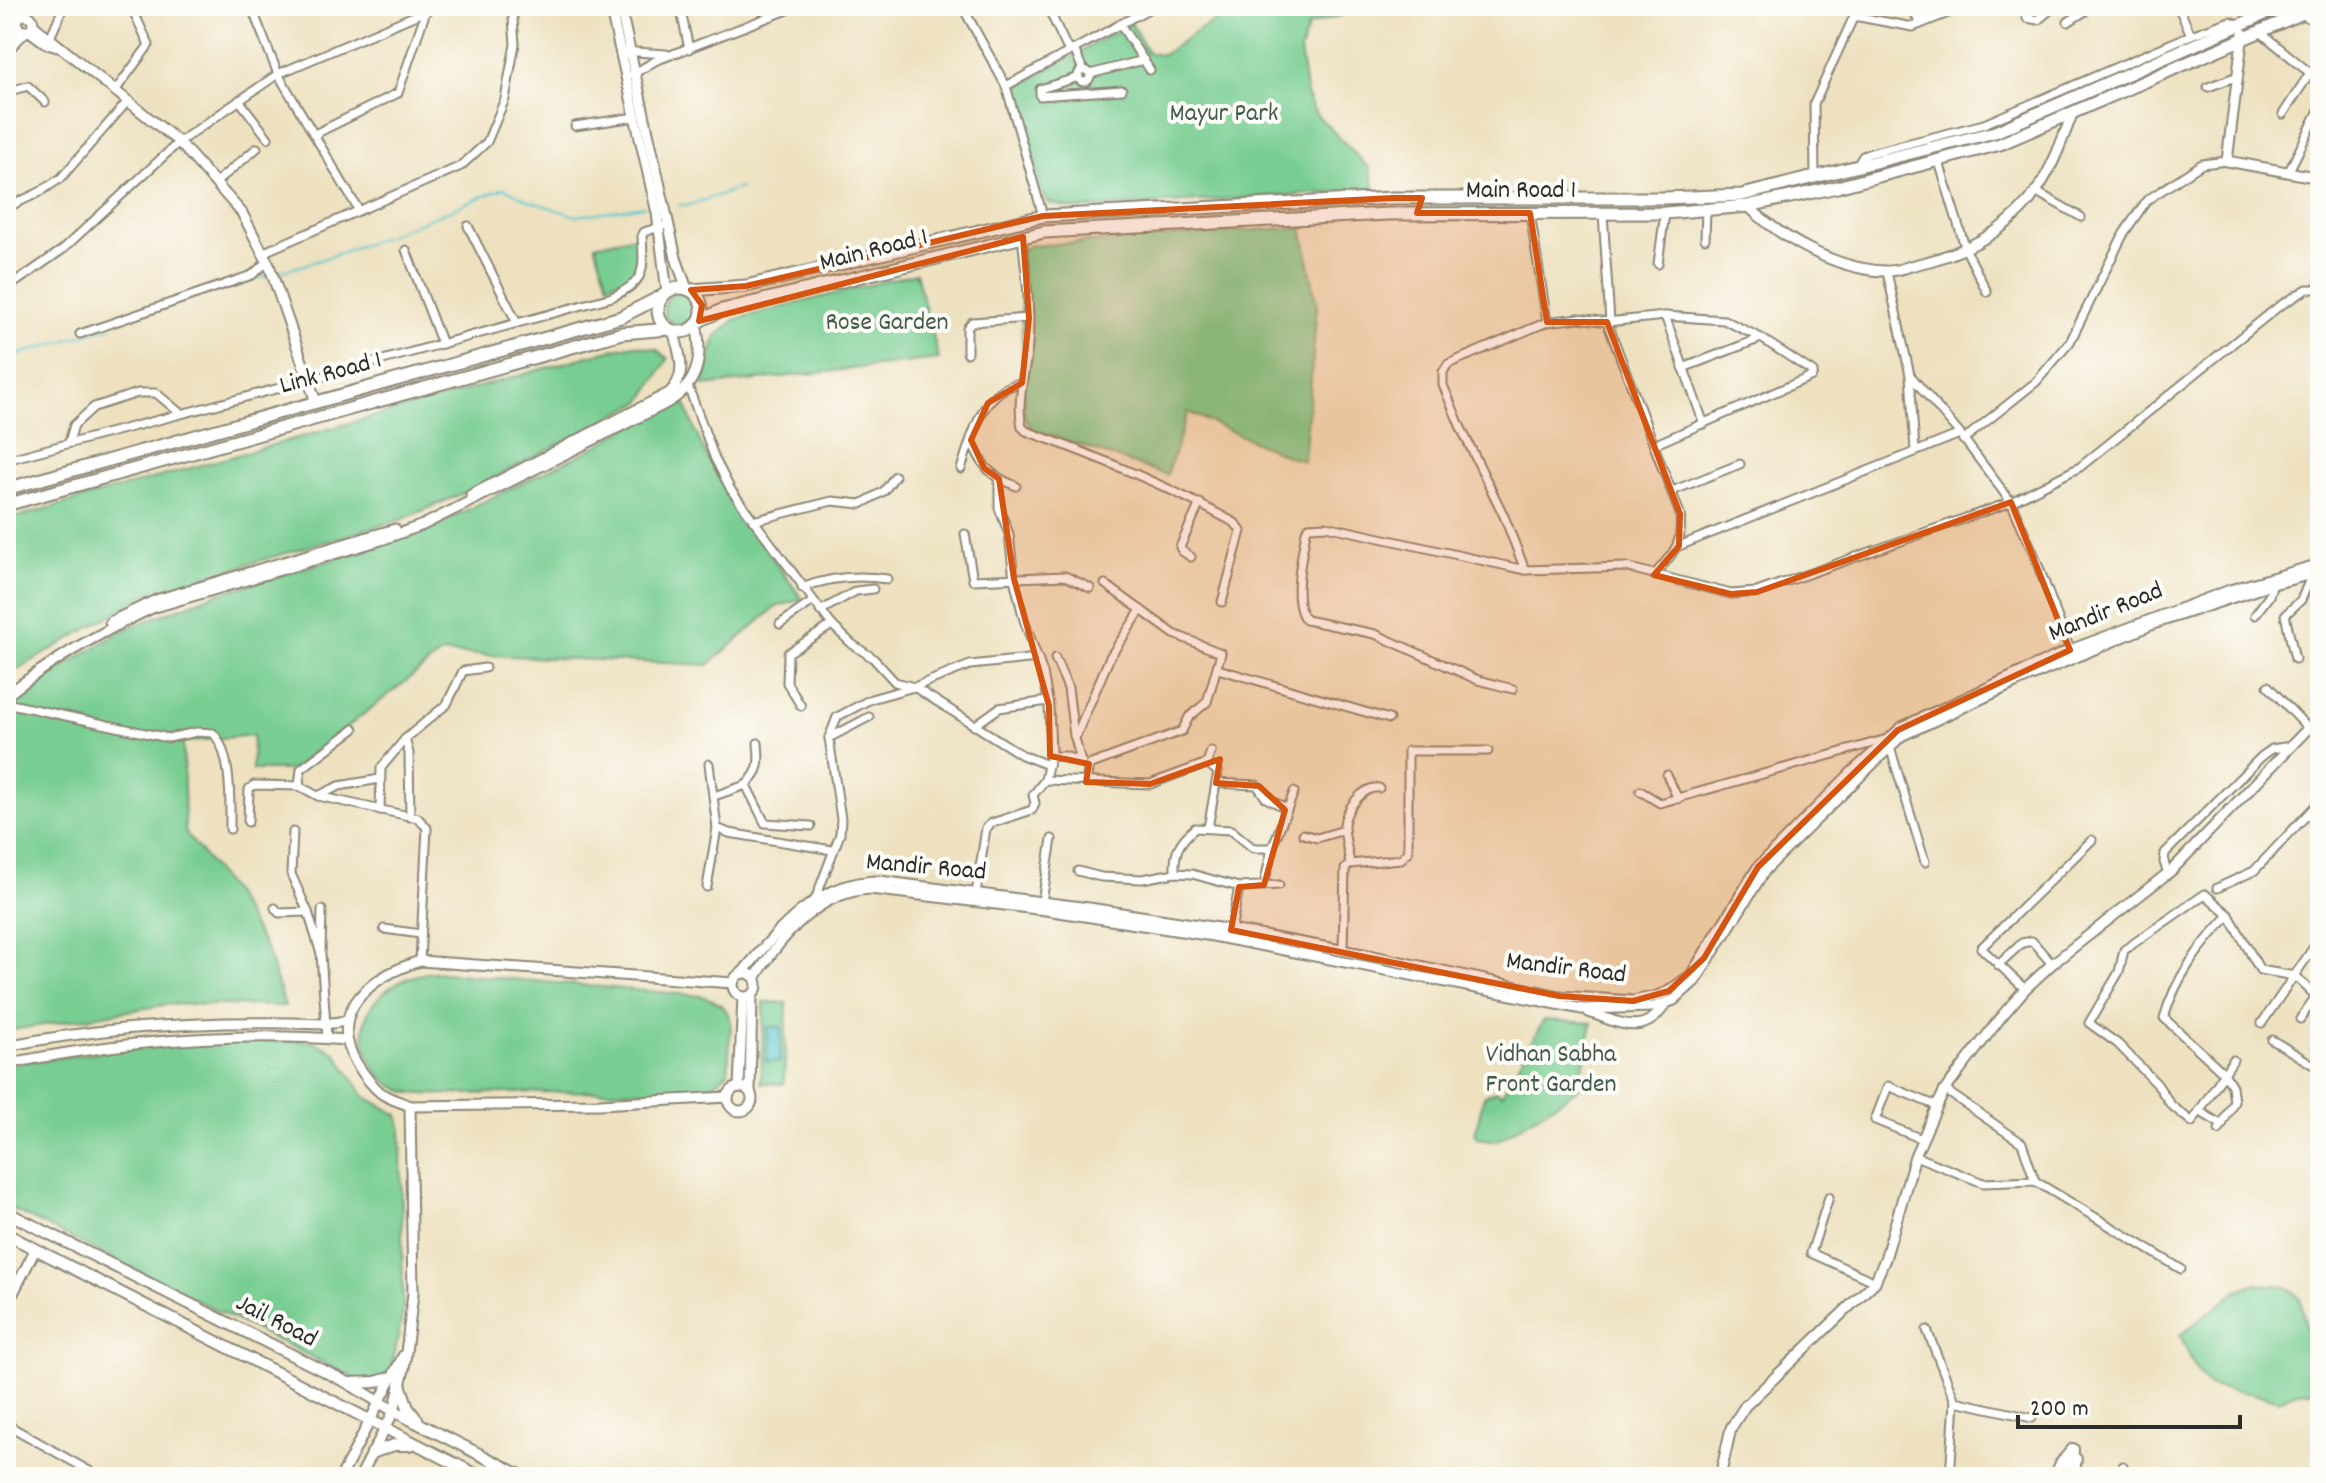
<svg xmlns="http://www.w3.org/2000/svg" width="2326" height="1483" font-family="Dekko,sans-serif">
<rect width="100%" height="100%" fill="#fdfcf7"/>
<filter id="ink" filterUnits="userSpaceOnUse"><feTurbulence type="fractalNoise" baseFrequency=".0125" numOctaves="2"/><feDisplacementMap in="SourceGraphic" scale="16" xChannelSelector="R" yChannelSelector="G"/><feConvolveMatrix kernelMatrix="1 2 1 2 8 2 1 2 1" color-interpolation-filters="sRGB"/></filter>
<filter id="wash" filterUnits="userSpaceOnUse"><feTurbulence type="fractalNoise" baseFrequency=".006" numOctaves="4" result="noise"/><feDisplacementMap in="SourceGraphic" scale="32" xChannelSelector="R" yChannelSelector="G"/><feGaussianBlur stdDeviation="1.8" result="paint"/><feColorMatrix in="noise" values="0 0 0 0 0 0 0 0 0 0 0 0 0 0 0 0 0 1.4 0 .05"/><feComposite in="paint" operator="in"/></filter>
<g filter="url(#wash)">
<rect width="100%" height="100%" fill="#ede1c0"/>
<g fill="#78cd92" stroke="#527c5e" stroke-width="2">
<path d="M1242,6H1350L1347,14L1309,25L1300,51L1307,97L1316,114L1369,168L1375,190L1074,209L1049,203L1043,195L1014,89L1131,23L1148,53L1163,55L1197,31Z"/>
<path d="M1302,227L1317,306L1304,461L1289,457L1188,412L1167,475L1031,429L1024,415L1020,252L1028,246Z"/>
<path d="M635,236L637,274L608,284L595,245Z"/>
<path d="M916,273L939,359L703,386L716,336L736,319Z"/>
<circle cx="680" cy="309" r="16"/>
<path d="M634,345L656,349L668,359L642,401L468,491L403,519L149,593L6,676V520L610,350Z"/>
<path d="M683,396C706,475 755,533 802,599L776,607L708,665L442,653L292,770H252L253,735L183,742L185,832L233,893L266,949L285,1006L170,1004L6,1031V706L23,691L125,629L213,595L418,534L591,449Z"/>
<path d="M433,972L702,996C715,1000 727,1006 731,1021L728,1072L716,1083L696,1089L457,1094C439,1094 418,1096 401,1090C384,1083 374,1072 368,1055C351,1008 390,978 433,972Z"/>
<path d="M764,1002L787,1003L784,1084L761,1083Z"/>
<path d="M1544,1020L1592,1023L1579,1089L1497,1141L1477,1138L1475,1134L1484,1096L1496,1091L1502,1094Z"/>
<path d="M177,1041H312L335,1052L365,1097L398,1115L401,1127L403,1312L392,1367L378,1390L6,1206V1065Z"/>
<path d="M2255,1284C2276,1286 2291,1281 2301,1302L2318,1390L2297,1392L2279,1400C2267,1395 2213,1388 2209,1385C2195,1374 2188,1350 2180,1335L2240,1289Z"/>
</g>
<path fill="#58c5ce" stroke="#42787c" stroke-width="2" d="M768,1027H781L780,1062H766Z"/>
<g fill="none" stroke-linecap="round" stroke-linejoin="round">
<g stroke="#58c5ce" stroke-width="2">
<path d="M679,205H689L741,188"/>
<path d="M276,273C355,252 429,218 504,188L530,201L576,216L645,206"/>
<path d="M215,291L270,275"/>
<path d="M6,358L111,327"/>
</g>
</g>
</g>
<g filter="url(#ink)">
<g fill="none" stroke-linecap="round" stroke-linejoin="round">
<defs>
<g id="minor">
<path d="M251,6L278,74L358,209"/>
<path d="M680,6L689,49"/>
<path d="M962,6L1006,86L1043,216"/>
<path d="M1047,6L1069,52"/>
<path d="M1904,6L1912,8L1920,24L1929,6"/>
<path d="M2025,6L2027,18L2038,20L2055,6"/>
<path d="M2178,6L2191,35"/>
<path d="M2302,14L2320,25"/>
<path d="M1854,16L1913,27L1956,10L1972,6"/>
<path d="M2068,22L2093,6"/>
<path d="M1120,24L1150,70"/>
<path d="M2259,31L2310,73L2320,85"/>
<path d="M49,40L64,6"/>
<path d="M1074,49L1083,70"/>
<path d="M621,51L666,54"/>
<circle cx="1084" cy="76" r="6"/>
<path d="M633,74L655,61L798,6"/>
<path d="M1090,74L1144,60"/>
<path d="M1079,77L1040,89V96L1122,90"/>
<path d="M1006,86L1154,6"/>
<path d="M2208,87L2238,76"/>
<path d="M115,91L149,45L131,6"/>
<path d="M6,96L13,90L28,86L45,102"/>
<path d="M239,100L268,138"/>
<path d="M2283,114L2310,73"/>
<path d="M6,120V124"/>
<path d="M575,126L636,117"/>
<path d="M315,134L398,93L426,11"/>
<path d="M1939,162L1966,250L1987,292"/>
<path d="M1857,166L1863,156L1871,153L1984,124L2191,35L2230,21L2241,25"/>
<path d="M2289,171L2320,108"/>
<path d="M1815,177L1814,104L1854,16L1857,6"/>
<path d="M215,183L257,148"/>
<path d="M2035,191L2081,217"/>
<path d="M6,208L40,192L61,178L128,101"/>
<path d="M1530,213L1547,322"/>
<path d="M1603,213L1610,322"/>
<path d="M468,226L517,323"/>
<path d="M1022,237C1026,272 1031,310 1028,345C1026,371 1016,400 1022,427L1026,431C1099,457 1167,485 1235,523L1241,531L1222,602"/>
<path d="M1705,239L1706,209"/>
<path d="M406,250L442,344"/>
<path d="M262,253L461,166L487,142L505,99L515,44L512,6"/>
<path d="M1658,264L1665,213"/>
<path d="M1887,272L1910,375L1915,451"/>
<path d="M6,289L62,250L179,142L278,74L437,6"/>
<path d="M1665,316L1704,424"/>
<path d="M1607,322L1680,514C1683,546 1674,552 1654,575"/>
<path d="M80,334L252,275L267,262"/>
<path d="M967,353V328L972,322L1029,318"/>
<path d="M1683,368L1761,338"/>
<path d="M1910,375L1960,434L2011,502L2033,552L2070,650"/>
<path d="M688,386L715,459L731,490L832,625L852,644L873,658L895,682L914,687L1022,755L1048,765"/>
<path d="M971,440C984,468 987,474 1016,486"/>
<path d="M1963,440L2036,382L2070,342L2124,233L2147,200L2202,164L2227,161"/>
<path d="M69,442L74,425L94,407L138,393H156L180,413"/>
<path d="M6,460L310,380L612,297C646,281 644,271 642,236L644,232L663,226"/>
<path d="M961,469C972,437 981,388 1022,383"/>
<path d="M1672,491L1740,464"/>
<path d="M753,521L832,501L861,504L884,491L895,476"/>
<path d="M965,534L973,580L1065,576L1090,588"/>
<path d="M1679,546L1960,434"/>
<path d="M1191,557L1182,551L1180,547L1200,503"/>
<path d="M1525,570L1504,516L1461,428L1443,385V372L1448,364L1547,322L1579,318L1607,322L1665,316L1724,320L1761,338L1813,372L1812,376L1656,444"/>
<path d="M802,588C829,577 859,575 887,579"/>
<path d="M820,611L856,591L873,589"/>
<path d="M2255,615L2269,596L2273,584"/>
<path d="M780,624L813,601"/>
<path d="M1055,658L1068,688L1074,736"/>
<path d="M2295,659L2285,615L2301,600L2312,574"/>
<path d="M1218,669L1389,719"/>
<path d="M2268,686L2308,728"/>
<path d="M1513,689L1478,680L1375,634L1306,620C1290,603 1303,553 1306,531L1309,527L1326,526L1525,570L1626,567L1731,594L1757,592L2011,502L2080,467L2278,307L2307,289H2320"/>
<path d="M6,703L168,738L197,732L213,733C232,753 230,802 230,829"/>
<path d="M801,706L787,683L788,653L832,625"/>
<path d="M974,726L999,708L1048,701"/>
<path d="M829,738L869,717"/>
<path d="M405,739L409,753L410,817"/>
<path d="M1890,747L1925,862"/>
<path d="M1050,756H1065L1082,762"/>
<path d="M1081,762L1075,738L1110,657L1141,610"/>
<path d="M709,764L717,828L729,833L832,850"/>
<path d="M1667,775L1678,799"/>
<path d="M1045,780L1150,784L1207,763"/>
<path d="M1086,782L1089,765L1182,731L1189,717L1207,702L1221,653L1174,634L1105,584"/>
<path d="M1216,783L1257,785L1266,798L1286,808"/>
<path d="M746,785C760,771 760,763 758,743"/>
<path d="M299,786L301,769L354,729"/>
<path d="M1640,791L1660,803L1887,739"/>
<path d="M318,796L339,786L380,779"/>
<path d="M714,796L746,785L765,823L811,826"/>
<path d="M380,810L381,768L405,739L447,704L463,671L485,668"/>
<path d="M248,822L249,789L254,785L299,786L318,796L418,818L427,828L420,961"/>
<path d="M1208,828L1218,772L1207,763L1211,751"/>
<path d="M293,832L291,874L308,912"/>
<path d="M1303,834L1317,838L1344,830"/>
<path d="M1350,864C1349,855 1343,831 1344,824C1346,809 1363,786 1379,788"/>
<path d="M1078,871L1101,877L1142,879L1175,873L1192,874L1239,887L1279,885"/>
<path d="M1175,873C1174,851 1179,842 1195,828L1231,830L1253,848H1272"/>
<path d="M2168,874L2164,862L2165,853L2262,756L2272,749L2291,746"/>
<path d="M1264,885L1272,848L1294,792"/>
<path d="M707,887L717,828"/>
<path d="M2217,888L2254,871L2320,801"/>
<path d="M976,894L986,828L992,823L1032,810L1035,803L1033,795L1045,780L1051,751L1049,706L1043,673L1024,620L1014,579L1009,534L999,508V479"/>
<path d="M815,900L840,834L841,819L829,738L837,717L871,699L914,687L970,665L1038,658"/>
<path d="M1042,902L1052,839"/>
<path d="M275,908L279,913L308,912L321,954L327,1039"/>
<path d="M384,929L421,934"/>
<path d="M1231,930L1239,887"/>
<path d="M1343,950L1345,869L1350,864L1401,859L1408,852V751H1488"/>
<path d="M321,952L322,910"/>
<path d="M1998,965L2022,943L2032,941L2052,964"/>
<path d="M2025,989L1981,948L2092,840"/>
<path d="M2300,1019L2316,996"/>
<path d="M2262,1023L2320,938"/>
<path d="M2272,1040L2320,1069"/>
<path d="M2233,1060L2192,1122L2171,1105L2157,1084L2118,1044L2089,1023L2119,972L2124,950L2205,894L2229,915L2260,970L2295,976L2320,1000"/>
<path d="M1945,1090L2022,1143L2035,1181"/>
<path d="M2199,1111L2222,1125"/>
<path d="M2219,1130L2234,1102L2232,1086L2224,1073L2164,1018C2176,976 2200,946 2229,915"/>
<path d="M1922,1139L1875,1120L1888,1086L1937,1106"/>
<path d="M1915,1156L1983,1183L2035,1181L2181,1269"/>
<path d="M1829,1197L1811,1253L1875,1282"/>
<path d="M1927,1330L1955,1401L1950,1477"/>
<path d="M1955,1401L2032,1418"/>
<path d="M6,1424L100,1477"/>
<path d="M2123,1466L2129,1477"/>
</g>
<g id="tertiary">
<path d="M610,6L657,213L667,292"/>
<path d="M620,6L676,258L687,289"/>
<circle cx="25" cy="23" r="8"/>
<path d="M33,25L179,142L242,213L269,265L316,402"/>
<path d="M28,30L47,44L58,47"/>
<path d="M2243,33L2227,161L2320,178"/>
<path d="M6,41L17,25"/>
<path d="M6,51L26,31"/>
<path d="M1748,206C1782,239 1836,269 1884,271C1894,272 1905,268 1914,265C1959,255 2000,236 2030,200C2051,173 2061,143 2073,112"/>
<path d="M471,495L669,393C689,375 679,352 673,330"/>
<path d="M110,622L156,600L395,529"/>
<path d="M6,696C50,661 101,632 152,608L381,540L423,525L663,405C697,387 704,361 696,324"/>
<circle cx="745" cy="985" r="12"/>
<path d="M742,973C778,930 818,881 879,881L1089,908L1231,930L1374,956L1559,996L1633,1001L1657,996L1669,991L1691,975L1758,867L1853,771L1902,727L2070,650L2230,590L2320,564"/>
<path d="M755,978C781,937 817,892 870,889L1046,910L1213,936L1582,1009L1654,1007L1674,1000L1695,981L1765,870L1901,736L2015,683L2153,624L2273,584L2320,572"/>
<path d="M1589,1012C1620,1023 1645,1038 1666,1003"/>
<path d="M6,1046C112,1025 217,1020 324,1024L347,1021"/>
<path d="M6,1064C117,1042 232,1031 345,1040"/>
<circle cx="740" cy="1099" r="12"/>
<path d="M739,1087L743,997"/>
<path d="M750,1092L752,995"/>
<path d="M728,1097L600,1104L410,1106C401,1102 389,1099 381,1093C371,1085 364,1075 357,1064C325,1011 372,976 420,961L733,983"/>
<path d="M6,1307L35,1250"/>
<path d="M341,1477L403,1356"/>
<path d="M360,1477L394,1411L404,1369L413,1294L410,1106"/>
<path d="M1720,1477L1731,1428L1745,1406L1875,1282L1885,1259L1915,1156L1937,1106L1945,1090L2001,1017L2025,989L2052,964L2172,870L2320,716"/>
</g>
<g id="secondary">
<path d="M6,1212L348,1383L394,1411L524,1477"/>
<path d="M6,1234L481,1477"/>
<path d="M350,1383L375,1382L393,1377"/>
<path d="M400,1384L408,1408L418,1421"/>
<path d="M372,1453L394,1445H410"/>
<path d="M2055,1477L2061,1463L2073,1449"/>
<path d="M2065,1477L2073,1451"/>
<path d="M2073,1477L2076,1459"/>
</g>
<g id="primary">
<circle cx="680" cy="310" r="22"/>
<path d="M691,290L746,286L1043,216L1393,198H1663L1742,195L1995,132L2283,6"/>
<path d="M699,321L722,310L1044,232L1388,214L1665,213L1748,206L1837,187L2000,144L2319,6"/>
<path d="M6,489L621,317L664,295"/>
<path d="M6,505L622,333L669,329"/>
</g>
</defs>
<use href="#minor" stroke="#8c8676" stroke-width="11"/>
<use href="#tertiary" stroke="#8c8676" stroke-width="13"/>
<use href="#secondary" stroke="#8c8676" stroke-width="14"/>
<use href="#primary" stroke="#8c8676" stroke-width="15"/>
<use href="#minor" stroke="#fff" stroke-width="7"/>
<use href="#tertiary" stroke="#fff" stroke-width="9"/>
<use href="#secondary" stroke="#fff" stroke-width="10"/>
<use href="#primary" stroke="#fff" stroke-width="11"/>
</g>
</g>
<path fill="#d5540f" fill-opacity="0.2" stroke="#d5540f" stroke-width="6" stroke-linejoin="round" d="M1393,198H1422L1417,213H1530L1547,322H1607L1680,514L1679,546L1654,575L1731,594L1757,592L2011,502L2070,650L1898,730L1758,867L1704,958L1669,991L1633,1001L1559,996L1231,930L1239,887L1264,885L1285,810L1259,786L1216,783L1220,759L1150,784L1086,782L1089,764L1050,756L1049,706L1014,579L999,479L984,468L971,440L988,403L1022,383L1029,318L1023,237L699,321L702,305L691,290L746,286L1043,216Z"/>
<g text-anchor="middle" dominant-baseline="central" stroke-width="8" stroke-linejoin="round" paint-order="stroke">
<g font-size="26" fill="#425c4a" stroke="#fdfcf7">
<text x="1224" y="114">Mayur Park</text>
<text x="887" y="323">Rose Garden</text>
<text x="1551" y="1055">Vidhan Sabha<tspan x="1551" dy="30">Front Garden</tspan></text>
</g>
<g font-size="26" fill="#2b2b2b" stroke="#fdfcf7">
<text x="1521" y="191">Main Road 1</text>
<text transform="translate(874 251) rotate(-14)">Main Road 1</text>
<text transform="translate(331 374) rotate(-15)">Link Road 1</text>
<text transform="translate(2106 613) rotate(-22)">Mandir Road</text>
<text transform="translate(926 868) rotate(5)">Mandir Road</text>
<text transform="translate(1566 969) rotate(7)">Mandir Road</text>
<text transform="translate(276 1322) rotate(27)">Jail Road</text>
</g>
</g>
<rect width="2326" height="1483" fill="none" stroke="#fdfcf7" stroke-width="32"/>
<path d="M2018 1415v12h222v-12" fill="none" stroke="#2b2b2b" stroke-width="4"/>
<text x="2030" y="1415" font-size="24" fill="#2b2b2b" stroke="#fdfcf7" stroke-width="6" paint-order="stroke">200 m</text>
</svg>
